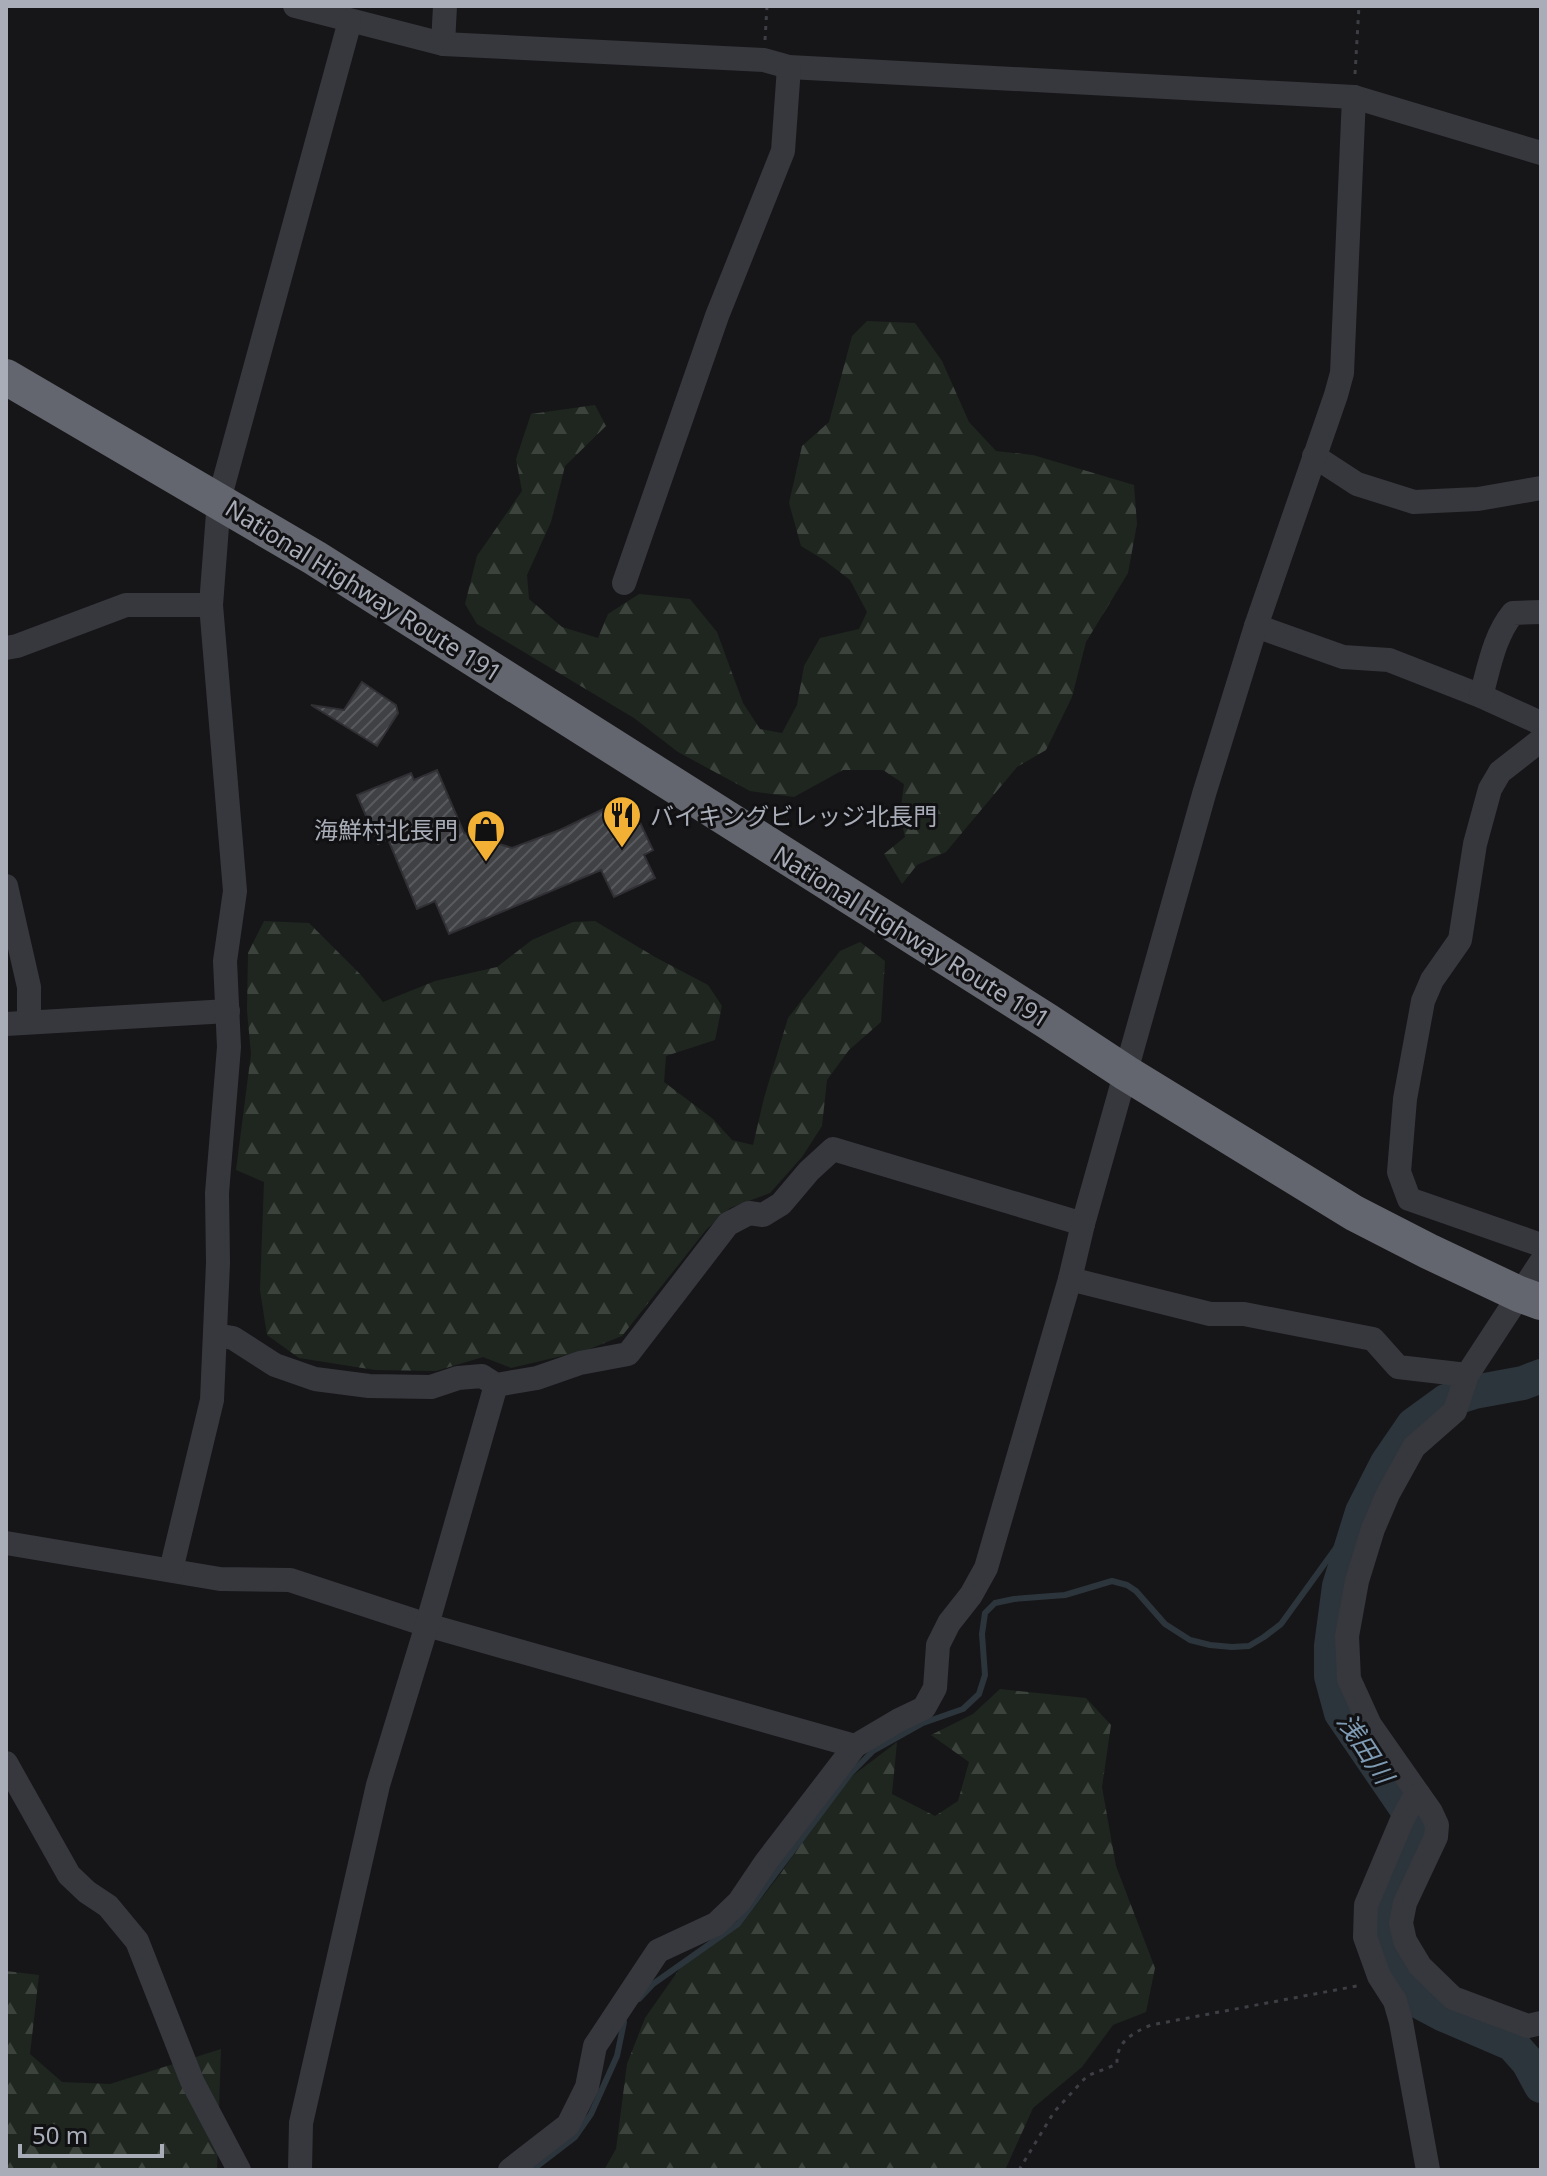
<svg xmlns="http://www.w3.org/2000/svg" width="1547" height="2176" font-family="'Noto Sans','Noto Sans JP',sans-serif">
<defs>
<pattern id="forest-firs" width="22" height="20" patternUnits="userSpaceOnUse" patternTransform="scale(2)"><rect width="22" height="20" fill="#1e261f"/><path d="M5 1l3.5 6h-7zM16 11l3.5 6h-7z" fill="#3c433d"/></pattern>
<pattern id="building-hatch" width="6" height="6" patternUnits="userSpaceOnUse" patternTransform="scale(2)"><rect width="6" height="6" fill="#404145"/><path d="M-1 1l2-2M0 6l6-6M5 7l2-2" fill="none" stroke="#595a5e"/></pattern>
</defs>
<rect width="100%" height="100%" fill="#161618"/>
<g fill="url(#forest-firs)">
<path d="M867,321L915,323L942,361L969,422L996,451L1033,455L1134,485L1137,524L1128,573L1086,642L1072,697L1046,750L1017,767L946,852L917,865L902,884L884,854L905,837L900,815L904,784L883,770H843L794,797L750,791L678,752L634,718L477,624L465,604L477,556L522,491L516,459L531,414L595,405L606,426L565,466L551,522L527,575L529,599L562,627L598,638L608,614L639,594L690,599L717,632L743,703L760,729L782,733L797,705L804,666L820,638L859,629L867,612L850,580L824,560L801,546L789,503L802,446L829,422L852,336Z"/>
<path d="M264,921L309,923L360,974L383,1002L435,981L497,967L532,940L573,922L595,921L655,957L708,985L722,1006L715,1040L666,1056L664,1082L713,1119L732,1140L753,1145L764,1098L788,1018L840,951L860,942L885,961L881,1022L849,1050L827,1080L822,1126L802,1157L770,1193L730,1208L706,1230L622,1336L587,1350L511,1368L483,1357L436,1371L375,1370L299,1358L267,1335L260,1290L264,1182L236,1170L251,1054L247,1011L248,953Z"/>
<path d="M1000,1689L1086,1698L1111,1725L1102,1787L1116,1866L1155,1968L1146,2012L1113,2025L1082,2067L1033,2108L1005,2170H604L616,2149L627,2064L645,2018L685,1961L740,1926L781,1873L843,1783L897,1742L892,1794L935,1816L958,1801L969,1762L931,1735L973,1714Z"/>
<path d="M6,1971L39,1975L30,2054L62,2082L110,2084L221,2049L217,2170H6Z"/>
</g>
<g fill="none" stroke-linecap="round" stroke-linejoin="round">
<g stroke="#2c353c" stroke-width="6">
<path d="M639,1999L653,1984L738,1924L850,1774L873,1751L923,1723L963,1709L979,1694L985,1675L982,1634L985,1613L995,1603L1014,1599L1065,1595L1112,1581L1127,1585L1136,1591L1165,1624L1190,1640L1210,1645L1232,1647L1249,1646L1264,1637L1281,1624L1362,1512"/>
<path d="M532,2170L575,2137L591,2114L617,2056L624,2022"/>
</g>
<path stroke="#2c353c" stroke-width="34" d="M1541,1376L1523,1383L1474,1392L1446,1401L1413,1425L1387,1463L1362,1512L1339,1586L1331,1646V1676L1341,1713L1412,1817L1411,1836L1389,1881L1378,1917L1382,1948L1395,1977L1412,1998L1442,2014L1512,2044L1528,2062L1541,2086"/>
</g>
<g fill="url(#building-hatch)" stroke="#303034" stroke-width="2">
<path d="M362,682L396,705L398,713L377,746L311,705L344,710Z"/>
<path d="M437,770L464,833L512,848L560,830L628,797L653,850L644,855L655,878L614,897L601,870L449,934L435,901L417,909L388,839L378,844L357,795L411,773L414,780Z"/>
</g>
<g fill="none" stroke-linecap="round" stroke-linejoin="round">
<g stroke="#3d3f44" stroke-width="3" stroke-dasharray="4 6" stroke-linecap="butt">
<path d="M765,40L767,6"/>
<path d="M1355,74L1359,6"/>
<path d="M1019,2170L1054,2112L1087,2076L1117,2064C1116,2042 1132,2033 1151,2025L1362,1985"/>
</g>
<g stroke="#37383d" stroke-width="24">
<path d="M295,6L443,44L764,60L789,67L1354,97L1541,153"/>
<path d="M443,44L445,6"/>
<path d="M1314,456L1357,484L1414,502L1478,499L1541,488"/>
<path d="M624,583L717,316L783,151L789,67"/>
<path d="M1256,626L1343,657L1389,660L1481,696L1536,721L1541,725"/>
<path d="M6,648L17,646L126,605H211"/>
<path d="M1481,696C1489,668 1494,636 1513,613L1541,612"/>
<path d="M1541,740L1500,772L1490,789L1475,844L1460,940L1432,980L1423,1001L1405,1099L1399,1172L1409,1199L1541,1245"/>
<path d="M6,886L29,987V1021"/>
<path d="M6,1024L228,1011"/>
<path d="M1541,1262L1467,1375L1455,1411L1414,1447L1388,1494L1373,1529L1357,1581L1347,1636L1349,1679L1370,1725L1431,1812L1437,1825L1436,1837L1405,1903L1401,1923L1405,1941L1420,1966L1453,1998L1528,2026L1541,2023"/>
<path d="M1070,1279L1210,1314H1244L1373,1339L1398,1367L1467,1375"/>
<path d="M215,1335L233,1338L275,1365L315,1379L369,1386L431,1387L458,1378L482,1376L496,1385L537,1378L580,1363L628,1354L728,1224L749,1213L763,1215L781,1204L809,1171L833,1149L1083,1224"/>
<path d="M6,1543L220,1579L290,1580L427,1625L855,1746"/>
<path d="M171,1570L212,1400L218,1263L217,1193L229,1047L225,961L235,891L211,605L219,500L350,21"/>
<path d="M6,1763L69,1875L87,1892L108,1906L137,1941L192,2081L239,2170"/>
<path d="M1419,1795L1413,1800L1402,1820L1366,1905L1365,1937L1379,1976L1395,2001L1401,2022L1428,2170"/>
<path d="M300,2170L301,2123L378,1785L427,1625L496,1385"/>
<path d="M510,2170L568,2125L587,2087L595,2046L658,1951L716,1924L739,1902L766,1862L855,1746L899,1720L924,1708L935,1688L938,1645L949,1623L971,1595L986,1568L1070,1279L1083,1224L1204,794L1256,626L1336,395L1342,373L1354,97"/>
</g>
<path stroke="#63666e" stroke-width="36" d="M6,377L315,558L1047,1021L1126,1073L1354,1213L1428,1251L1519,1294L1541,1302"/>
</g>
<defs>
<symbol id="restaurant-pin" viewBox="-11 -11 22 30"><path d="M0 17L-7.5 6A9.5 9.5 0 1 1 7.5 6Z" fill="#f2b134" stroke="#111113"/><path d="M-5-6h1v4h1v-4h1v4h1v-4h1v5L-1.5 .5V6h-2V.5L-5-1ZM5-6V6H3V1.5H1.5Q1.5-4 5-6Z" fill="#111"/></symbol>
<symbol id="shop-pin" viewBox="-11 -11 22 30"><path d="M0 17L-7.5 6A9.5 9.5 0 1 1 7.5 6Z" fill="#f2b134" stroke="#111113"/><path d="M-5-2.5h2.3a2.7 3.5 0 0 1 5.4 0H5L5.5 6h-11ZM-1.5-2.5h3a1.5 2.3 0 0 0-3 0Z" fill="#111"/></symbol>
</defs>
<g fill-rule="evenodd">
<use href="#restaurant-pin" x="600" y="793" width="44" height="60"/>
<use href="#shop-pin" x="464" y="807" width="44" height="60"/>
</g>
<g text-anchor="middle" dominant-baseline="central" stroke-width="6" stroke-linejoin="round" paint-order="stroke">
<g font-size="24" fill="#a8adb8" stroke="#111113">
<text transform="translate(364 590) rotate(32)">National Highway Route 191</text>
<text transform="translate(912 936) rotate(32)">National Highway Route 191</text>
</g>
<g font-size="24" fill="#a8adb8" stroke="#111113" text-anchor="start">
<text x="650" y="815">バイキングビレッジ北長門</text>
<text x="458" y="829" text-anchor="end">海鮮村北長門</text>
</g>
<g font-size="26" font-style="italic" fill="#7f9bb3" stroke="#111113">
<text transform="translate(1366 1748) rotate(57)">浅田川</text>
</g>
</g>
<rect width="1547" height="2176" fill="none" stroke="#a8adb8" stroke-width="16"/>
<path d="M20 2144v12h142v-12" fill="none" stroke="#a8adb8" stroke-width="4"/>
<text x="32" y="2144" font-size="24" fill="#a8adb8" stroke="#111113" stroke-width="6" paint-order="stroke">50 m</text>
</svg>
